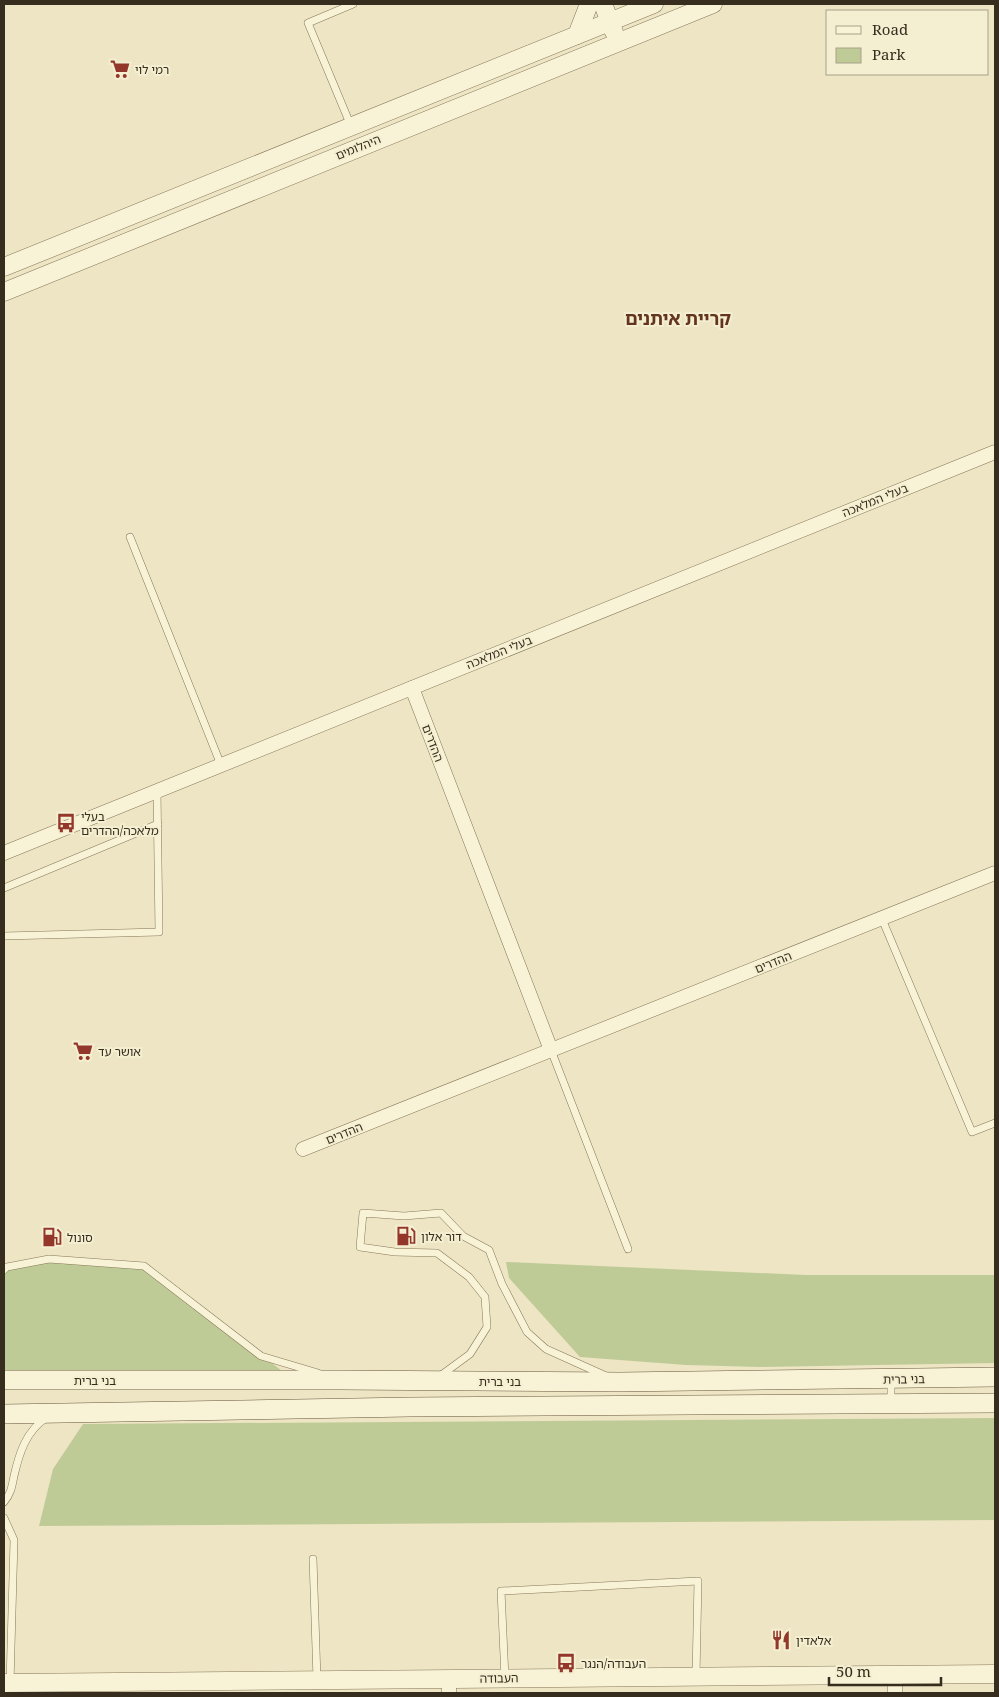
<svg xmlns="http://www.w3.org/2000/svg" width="999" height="1697" font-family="'Noto Serif','Noto Sans Hebrew',serif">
<rect width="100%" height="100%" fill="#ede5c3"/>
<g fill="#bfcb97">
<path d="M49,1259L144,1266L294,1380H4V1270Z"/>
<path d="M506,1262L806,1275H995V1363L760,1367L686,1365L580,1357L509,1278Z"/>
<path d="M995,1418V1520L39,1526L53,1469L83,1424Z"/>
</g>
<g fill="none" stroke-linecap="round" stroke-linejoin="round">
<defs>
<g id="service">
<path d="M351,126L308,23L353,4"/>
<path d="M130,537L221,765"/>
<path d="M4,888L158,824"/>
<path d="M882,919L972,1132L995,1123"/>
<path d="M4,936L159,932L157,791"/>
<path d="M551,1050L628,1249"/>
<path d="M4,1270L7,1267L49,1259L144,1266L261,1356L318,1373"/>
<path d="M440,1376L470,1354L487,1327L485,1297L469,1277L437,1253L395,1252L360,1247L363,1213L404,1216L441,1213L463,1236L489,1250L502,1284L527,1332L546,1349L606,1376"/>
<path d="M891,1379V1403"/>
<path d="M4,1502C11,1494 12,1486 14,1476C19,1454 26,1431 46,1418"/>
<path d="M4,1518L14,1540L10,1683"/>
<path d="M313,1559L317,1679"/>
<path d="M505,1678L501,1591L698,1581L696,1676"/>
</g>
<g id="minor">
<path d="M412,688L551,1050"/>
<path d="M4,853L995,452"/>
<path d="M303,1149L995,873"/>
<path d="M895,1674V1693"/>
<path d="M449,1679V1693"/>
</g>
<g id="tertiary">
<path d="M603,4L614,32"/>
<path d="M577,35L589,4"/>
<path d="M4,267L654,4"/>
<path d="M4,292L713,4"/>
<path d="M4,1683L995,1674"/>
</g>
<g id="secondary">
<path d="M4,1380H340L620,1382L995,1377"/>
<path d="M4,1414L410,1407L995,1403"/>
</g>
</defs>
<use href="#service" stroke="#87775a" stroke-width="8"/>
<use href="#minor" stroke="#87775a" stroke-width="15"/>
<use href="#tertiary" stroke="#87775a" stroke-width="19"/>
<use href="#secondary" stroke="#68583d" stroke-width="20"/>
<use href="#service" stroke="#f8f2d6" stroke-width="7"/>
<use href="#minor" stroke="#f8f2d6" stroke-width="14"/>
<use href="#tertiary" stroke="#f8f2d6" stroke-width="18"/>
<use href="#secondary" stroke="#f8f2d6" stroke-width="19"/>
</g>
<defs>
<symbol id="supermarket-bare" viewBox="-9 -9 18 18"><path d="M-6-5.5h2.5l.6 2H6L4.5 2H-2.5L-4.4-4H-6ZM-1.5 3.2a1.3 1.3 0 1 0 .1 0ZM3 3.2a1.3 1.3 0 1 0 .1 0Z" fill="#94372b" stroke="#f5efd2" stroke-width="2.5" paint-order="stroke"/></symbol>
<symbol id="bus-bare" viewBox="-9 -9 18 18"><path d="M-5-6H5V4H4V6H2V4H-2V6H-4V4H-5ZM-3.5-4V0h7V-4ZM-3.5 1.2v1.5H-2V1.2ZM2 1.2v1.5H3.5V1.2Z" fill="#94372b" stroke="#f5efd2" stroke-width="2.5" paint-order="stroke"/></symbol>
<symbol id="fuel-bare" viewBox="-9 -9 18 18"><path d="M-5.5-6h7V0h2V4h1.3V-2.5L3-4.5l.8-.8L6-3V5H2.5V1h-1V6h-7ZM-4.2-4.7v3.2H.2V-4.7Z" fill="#94372b" stroke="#f5efd2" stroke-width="2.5" paint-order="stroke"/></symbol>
<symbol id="restaurant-bare" viewBox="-9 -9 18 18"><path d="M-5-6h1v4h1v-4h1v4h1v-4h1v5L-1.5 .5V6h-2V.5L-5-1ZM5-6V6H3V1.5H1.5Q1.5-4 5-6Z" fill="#94372b" stroke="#f5efd2" stroke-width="2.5" paint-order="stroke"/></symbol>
</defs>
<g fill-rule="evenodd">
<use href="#supermarket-bare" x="106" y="55" width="28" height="28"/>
<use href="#bus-bare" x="52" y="809" width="28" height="28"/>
<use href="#supermarket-bare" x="69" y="1037" width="28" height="28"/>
<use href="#fuel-bare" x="392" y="1222" width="28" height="28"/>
<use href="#fuel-bare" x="38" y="1223" width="28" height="28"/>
<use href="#restaurant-bare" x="767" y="1626" width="28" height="28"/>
<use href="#bus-bare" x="552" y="1649" width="28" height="28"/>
</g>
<g text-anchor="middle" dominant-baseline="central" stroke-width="4" stroke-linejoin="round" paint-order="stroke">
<g font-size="12" fill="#372d1e" stroke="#f5efd2" text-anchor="start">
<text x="135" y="69">רמי לוי</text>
<text x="81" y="816">בעלי<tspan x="81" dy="14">מלאכה/ההדרים</tspan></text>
<text x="98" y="1051">אושר עד</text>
<text x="421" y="1236">דור אלון</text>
<text x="67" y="1237">סונול</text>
<text x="796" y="1640">אלאדין</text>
<text x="581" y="1663">העבודה/הנגר</text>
</g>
<g font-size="12" fill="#372d1e" stroke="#f5efd2">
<text transform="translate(358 147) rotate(-22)">היהלומים</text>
<text transform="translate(875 500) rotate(-22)">בעלי המלאכה</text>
<text transform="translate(499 652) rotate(-22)">בעלי המלאכה</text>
<text transform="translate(433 743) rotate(69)">ההדרים</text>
<text transform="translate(773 962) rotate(-22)">ההדרים</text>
<text transform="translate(344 1133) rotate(-22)">ההדרים</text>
<text transform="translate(904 1379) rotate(-1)">בני ברית</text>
<text x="95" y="1380">בני ברית</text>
<text x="500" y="1381">בני ברית</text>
<text transform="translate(499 1678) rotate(-1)">העבודה</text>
</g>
<g font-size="18" font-weight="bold" fill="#63351e" stroke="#f5efd2">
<text x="678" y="318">קריית איתנים</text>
</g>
</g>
<rect width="999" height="1697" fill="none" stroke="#372d1e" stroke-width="10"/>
<rect x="826" y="10" width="162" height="65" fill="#f5efd2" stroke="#a9a18a"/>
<rect x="836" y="26" width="25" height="8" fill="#f8f2d6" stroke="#a9a18a"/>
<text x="872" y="35" font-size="15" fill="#372d1e">Road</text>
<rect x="836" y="48" width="25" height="15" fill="#bfcb97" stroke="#a9a18a"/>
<text x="872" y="60" font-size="15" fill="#372d1e">Park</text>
<path d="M829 1677v8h112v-8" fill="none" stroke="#372d1e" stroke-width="2.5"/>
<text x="836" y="1677" font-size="15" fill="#372d1e" stroke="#f5efd2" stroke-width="4" paint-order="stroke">50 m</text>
</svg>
